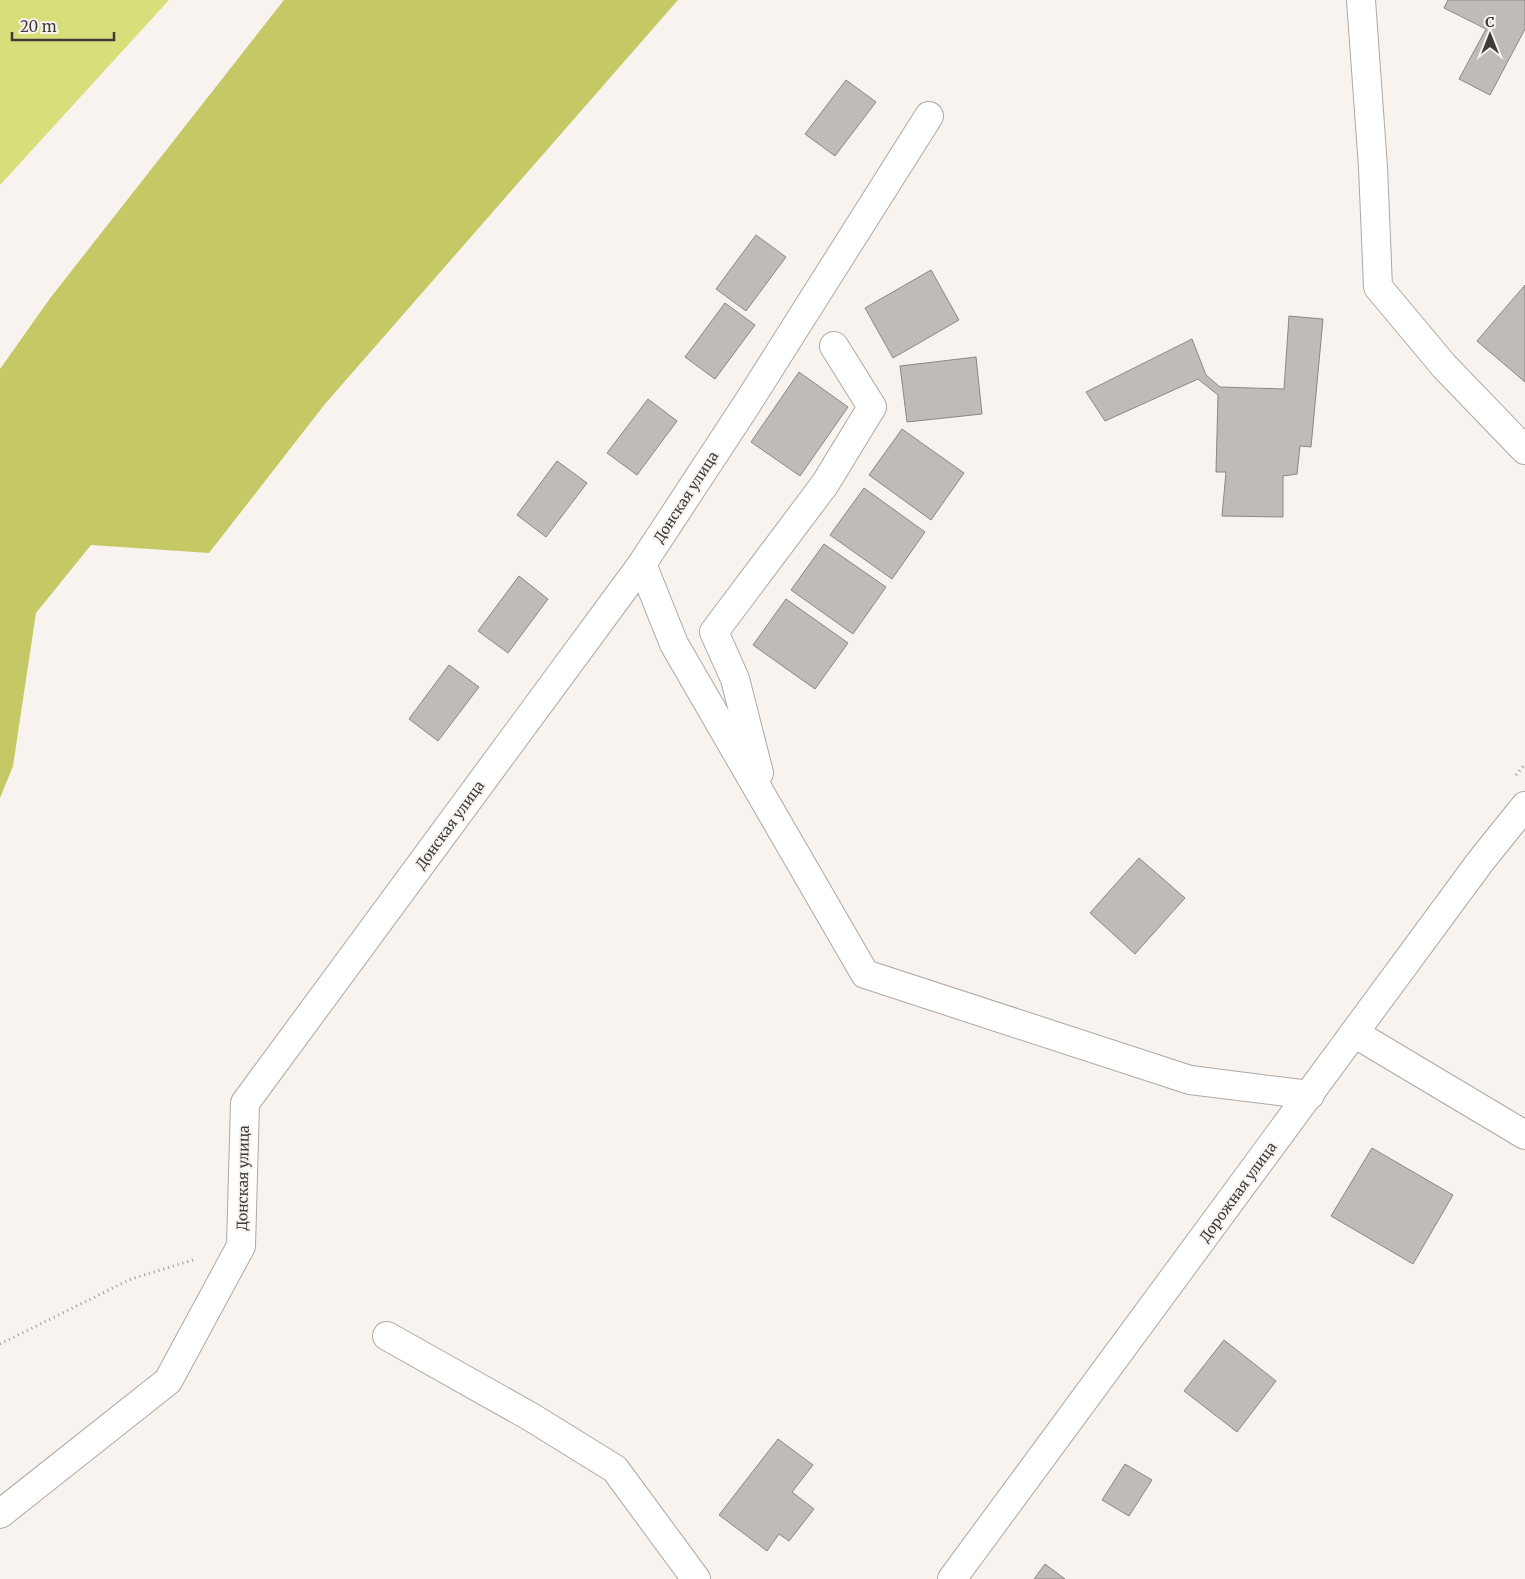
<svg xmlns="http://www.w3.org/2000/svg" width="1525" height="1579" font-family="Merriweather,serif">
<rect width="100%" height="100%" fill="#f9f3ef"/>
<path fill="#d8de7a" d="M0,0H169L0,185Z"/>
<path fill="#c4c965" d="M284,0H678L325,404L209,553L91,545L36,613L13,766L0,798V369L51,297Z"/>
<g fill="#c0bbb7" stroke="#8c8783">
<path d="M1448,0H1525V29L1490,95L1459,79L1486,29L1444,8Z"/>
<path d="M846,80L876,102L835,156L805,134Z"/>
<path d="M756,235L786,257L746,311L716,289Z"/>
<path d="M931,270L959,320L893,358L865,308Z"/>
<path d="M1525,285V382L1477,341Z"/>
<path d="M725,303L755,325L715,379L685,357Z"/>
<path d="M1289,316L1323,319L1311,447L1300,446L1297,474L1283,476V517L1222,516L1226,472H1216L1218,395L1198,379L1105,421L1086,392L1192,339L1206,375L1220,387L1284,389Z"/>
<path d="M976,357L982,414L907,422L900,366Z"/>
<path d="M799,372L848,407L800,476L751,442Z"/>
<path d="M648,399L677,421L637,475L607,453Z"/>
<path d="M902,429L964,473L931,520L869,475Z"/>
<path d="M557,461L587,483L546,537L517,515Z"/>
<path d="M864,488L925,532L892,579L830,535Z"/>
<path d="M824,544L886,587L853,634L791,590Z"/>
<path d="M519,576L548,599L508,653L478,631Z"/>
<path d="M786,599L848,643L815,689L753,645Z"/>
<path d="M449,665L479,687L438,741L409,719Z"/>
<path d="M1139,858L1185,898L1135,954L1090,913Z"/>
<path d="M1372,1148L1453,1195L1413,1264L1331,1216Z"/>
<path d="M1224,1340L1276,1381L1237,1432L1184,1391Z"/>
<path d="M778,1439L813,1465L792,1492L814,1509L789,1541L779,1534L767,1551L719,1515Z"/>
<path d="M1125,1464L1152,1480L1129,1516L1102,1500Z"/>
<path d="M1045,1564L1065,1579H1034Z"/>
</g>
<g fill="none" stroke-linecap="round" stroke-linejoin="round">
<defs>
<g id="minor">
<path d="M1361,0L1373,167L1378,287L1444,366L1525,450"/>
<path d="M642,564L674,644L865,974L1190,1080L1310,1095"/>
<path d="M759,773L735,679L714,632L825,484L872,407L834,346"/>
<path d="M1354,1033L1525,1135"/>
<path d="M387,1336L531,1417L615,1469L696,1579"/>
<path d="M0,1514L168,1381L241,1246L245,1103L642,564L747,404L929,116"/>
<path d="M952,1579L1480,862L1525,806"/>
</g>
</defs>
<use href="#minor" stroke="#ada8a4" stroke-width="30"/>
<g stroke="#9c9795" stroke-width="3" stroke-dasharray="1 4" stroke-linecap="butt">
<path d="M1516,775L1525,764"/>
<path d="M0,1344L131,1279L196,1259"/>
</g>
<use href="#minor" stroke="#fff" stroke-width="28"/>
</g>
<g text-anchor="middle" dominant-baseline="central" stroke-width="4" stroke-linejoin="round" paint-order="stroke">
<g font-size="14" fill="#3e3b3a" stroke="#f9f3ef">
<text transform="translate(686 497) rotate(-57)">Донская улица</text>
<text transform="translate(450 825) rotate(-54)">Донская улица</text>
<text transform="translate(243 1178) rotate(-89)">Донская улица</text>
<text transform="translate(1238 1192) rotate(-54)">Дорожная улица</text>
</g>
</g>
<g transform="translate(1490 35)" stroke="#f9f3ef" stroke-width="4" paint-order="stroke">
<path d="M0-4L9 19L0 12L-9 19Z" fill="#3e3b3a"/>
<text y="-8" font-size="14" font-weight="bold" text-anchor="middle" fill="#3e3b3a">С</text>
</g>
<path d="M12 32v8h102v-8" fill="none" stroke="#3e3b3a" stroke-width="2.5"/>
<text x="20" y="32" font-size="15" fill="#3e3b3a" stroke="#f9f3ef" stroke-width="4" paint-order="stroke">20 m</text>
</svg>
